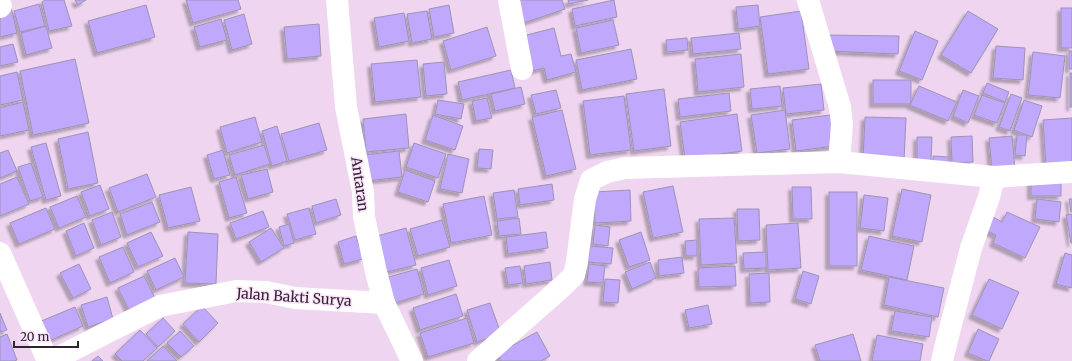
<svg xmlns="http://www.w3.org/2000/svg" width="1072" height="361" font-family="Merriweather,serif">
<defs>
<filter id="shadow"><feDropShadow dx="-3.5" dy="3.5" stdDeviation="1" flood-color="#0004"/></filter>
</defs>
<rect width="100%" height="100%" fill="#efd5ef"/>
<g fill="#c0a8fc" stroke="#9c94b3" filter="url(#shadow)">
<path d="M45,0H64L72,26L49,31L42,2Z"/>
<path d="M75,0H86L78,5Z"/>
<path d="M186,0H238L241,9L193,23Z"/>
<path d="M509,0H562L565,9L518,25Z"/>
<path d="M568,0H588L569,4Z"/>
<path d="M614,0L617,17L575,26L572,9Z"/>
<path d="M39,4L45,26L20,32L14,11Z"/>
<path d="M146,5L155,37L97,53L88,21Z"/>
<path d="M449,5L454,33L434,37L429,9Z"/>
<path d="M758,5L760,26L738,29L736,7Z"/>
<path d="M11,7L17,33L0,37V10Z"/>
<rect x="1061" y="8" width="11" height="40"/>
<path d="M427,11L432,39L412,43L407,14Z"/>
<path d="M801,11L809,69L768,74L760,17Z"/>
<path d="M968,11L998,29L971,73L941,55Z"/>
<path d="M404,13L409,41L379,47L374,18Z"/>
<path d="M244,14L252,44L232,50L224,20Z"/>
<path d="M221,19L227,40L200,47L194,27Z"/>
<path d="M613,20L619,45L581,53L576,28Z"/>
<path d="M319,24L321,56L287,59L284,27Z"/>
<path d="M46,26L52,48L26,55L21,33Z"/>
<path d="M487,27L496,56L451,70L443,41Z"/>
<path d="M554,28L561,56L571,54L576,72L547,80L544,68L528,72L519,37Z"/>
<path d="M915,31L938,41L922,80L899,71Z"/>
<path d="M739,33L741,49L693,54L691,38Z"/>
<path d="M829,35L899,36L898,54L828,51Z"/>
<path d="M687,38L688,50L667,52L666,40Z"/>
<path d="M13,44L18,62L0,66V47Z"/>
<path d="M996,46L1025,48L1023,80L993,78Z"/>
<path d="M631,49L637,79L582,90L576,60Z"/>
<rect x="1069" y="51" width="3" height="18"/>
<path d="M1033,52L1065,56L1060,98L1028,95Z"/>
<path d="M741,54L744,87L698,92L695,59Z"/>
<path d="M75,59L89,123L33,135L20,71Z"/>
<path d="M417,60L421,97L375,102L371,64Z"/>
<path d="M444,62L447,94L426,96L423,64Z"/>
<path d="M511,70L515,88L462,100L458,82Z"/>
<path d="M17,72L23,100L0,105V76Z"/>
<rect x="1070" y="73" width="2" height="34"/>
<rect x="873" y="80" width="38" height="24"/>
<path d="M987,83L1009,92L1005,102L983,93Z"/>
<path d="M821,84L824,110L786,114L783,88Z"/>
<path d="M780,86L782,106L752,109L750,89Z"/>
<path d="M919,86L957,102L948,121L910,105Z"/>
<path d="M521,87L525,104L495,111L491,94Z"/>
<path d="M664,89L671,146L634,151L626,94Z"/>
<path d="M556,90L561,108L536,114L531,95Z"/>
<path d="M963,90L979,96L968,123L953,116Z"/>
<path d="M729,93L731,111L680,117L678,99Z"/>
<path d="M1011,94L1022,98L1010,131L999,127Z"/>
<path d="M982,95L1005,103L997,123L974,115Z"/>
<path d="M624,96L631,150L590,155L583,101Z"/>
<path d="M487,98L492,118L476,121L472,101Z"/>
<path d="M438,100L464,104L461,119L435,114Z"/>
<path d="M1024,100L1042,106L1032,137L1014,130Z"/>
<path d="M23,102L29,130L0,136V108Z"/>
<path d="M562,110L576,169L546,176L532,117Z"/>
<path d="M785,110L790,149L757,153L751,115Z"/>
<path d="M406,114L409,148L366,152L363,119Z"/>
<path d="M737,114L742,151L685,159L680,122Z"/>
<path d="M433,115L463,126L455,150L425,140Z"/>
<path d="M830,115L834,146L796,151L792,120Z"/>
<path d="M255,117L262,142L227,153L220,127Z"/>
<path d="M865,117L906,118L904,161L863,159Z"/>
<path d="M1072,118V166L1046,168L1043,120Z"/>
<path d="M319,123L327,150L289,161L281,134Z"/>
<path d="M277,126L287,161L272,166L262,131Z"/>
<path d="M88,132L98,183L68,189L58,139Z"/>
<path d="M1017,135H1027L1025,156L1015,155Z"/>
<path d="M972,136L973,162L952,163L951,137Z"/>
<path d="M1012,136L1015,169L992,170L989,138Z"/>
<path d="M917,137H932L931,161H917Z"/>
<path d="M46,143L61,196L46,200L31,147Z"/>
<path d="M414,143L446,154L438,178L406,167Z"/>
<path d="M264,145L270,164L235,175L229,155Z"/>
<path d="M479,149L493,150L491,169L477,168Z"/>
<path d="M8,150L17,171L0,178V153Z"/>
<path d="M223,150L230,175L214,179L207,155Z"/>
<path d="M399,151L402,177L366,181L364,155Z"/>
<path d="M448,154L469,159L462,193L440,189Z"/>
<path d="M933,156L949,157V169L933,168Z"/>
<path d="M31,163L43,197L30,201L18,167Z"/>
<path d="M267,169L273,192L248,199L241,175Z"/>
<path d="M405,170L435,181L428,202L398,192Z"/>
<path d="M147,174L156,197L118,212L109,188Z"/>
<path d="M17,177L29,204L0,216V184Z"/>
<path d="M236,177L247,213L229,218L219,182Z"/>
<rect x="1031" y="181" width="30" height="15"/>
<path d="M552,184L554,200L520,205L518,189Z"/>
<path d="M100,185L109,209L90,216L81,192Z"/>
<path d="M673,186L683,232L653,238L643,192Z"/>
<path d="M191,187L200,221L168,228L159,195Z"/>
<path d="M792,187H811L812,219H793Z"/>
<path d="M902,189L931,195L922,242L892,236Z"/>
<path d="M514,190L518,217L497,219L493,193Z"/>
<path d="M630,190L631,221L595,223L594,192Z"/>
<rect x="829" y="192" width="28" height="74"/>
<path d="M864,195L888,198L884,231L860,228Z"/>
<path d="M77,196L86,217L59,228L50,207Z"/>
<path d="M484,196L492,235L451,243L443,204Z"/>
<path d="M336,199L341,215L316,223L312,206Z"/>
<path d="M1037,199L1061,202L1059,222L1035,219Z"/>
<path d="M1069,199H1072V212H1071Z"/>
<path d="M152,202L160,222L127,235L120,214Z"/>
<path d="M46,208L55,229L19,244L10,223Z"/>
<path d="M309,208L316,234L295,240L287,214Z"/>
<path d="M737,209H759L760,240L738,241Z"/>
<path d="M263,211L269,227L236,239L230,223Z"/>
<path d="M112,212L121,237L101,245L92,220Z"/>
<path d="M1007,212L1040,227L1025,258L993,243L996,235L987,231L993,217L1002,222Z"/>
<path d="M1072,214V243H1071L1066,215Z"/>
<path d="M519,218L521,234L499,236L497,221Z"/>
<path d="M734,218L737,263L701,265L699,219Z"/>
<path d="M442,220L450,247L418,256L410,229Z"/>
<path d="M84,223L94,248L76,256L66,231Z"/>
<path d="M798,223L801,268L768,270L766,225Z"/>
<path d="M289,224L294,243L284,246L279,227Z"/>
<path d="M595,225L610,227L608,246L593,244Z"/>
<path d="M271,228L284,248L261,262L249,242Z"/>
<path d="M406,228L416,265L387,272L377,236Z"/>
<path d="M151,232L163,256L138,267L127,243Z"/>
<path d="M188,232L218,234L216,284L185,283Z"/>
<path d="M546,232L548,248L508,254L506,237Z"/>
<path d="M641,232L650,260L629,267L619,240Z"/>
<path d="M356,236L363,259L344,264L338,242Z"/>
<path d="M869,236L914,246L907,280L861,270Z"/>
<path d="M697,240V256H686L685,241Z"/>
<path d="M590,246L613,248L611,264L588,262Z"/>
<path d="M123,247L134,272L110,283L99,257Z"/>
<path d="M766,252V268L744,269L743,253Z"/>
<path d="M1065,253L1072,255V288L1056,284Z"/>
<path d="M682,257L684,273L659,276L658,260Z"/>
<path d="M175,258L184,277L156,290L147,271Z"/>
<path d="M449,260L457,286L428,295L421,268Z"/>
<path d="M550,262L552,280L526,284L524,266Z"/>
<path d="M650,262L656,278L632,289L625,272Z"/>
<path d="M79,264L91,289L73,298L60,273Z"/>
<path d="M589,264L605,266L603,283L587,282Z"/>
<path d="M520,266L523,283L508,285L505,268Z"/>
<path d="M735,266L736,286L699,287L698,268Z"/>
<path d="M417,269L424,294L392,304L385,278Z"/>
<path d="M803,271L819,276L811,304L795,299Z"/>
<path d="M769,273L770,302L750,303L749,274Z"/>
<path d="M144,276L155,298L129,310L118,288Z"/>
<path d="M889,277L944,288L938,317L884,305Z"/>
<path d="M605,279L620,280L618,303L603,302Z"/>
<path d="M989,279L1019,292L1002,329L972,315Z"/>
<path d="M456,294L463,316L420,330L413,308Z"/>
<path d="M107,297L113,319L88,327L81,305Z"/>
<path d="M490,303L501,334L477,342L467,310Z"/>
<path d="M708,305L712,324L689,328L685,310Z"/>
<path d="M202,306L218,323L199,342L183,324Z"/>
<path d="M75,307L83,326L47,342L39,322Z"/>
<path d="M895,311L932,317L929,337L891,331Z"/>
<path d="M0,313L7,330L0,332Z"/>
<path d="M163,318L175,331L158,347L146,334Z"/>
<path d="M467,318L474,343L428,357L420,333Z"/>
<path d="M978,329L999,339L989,361H987L968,353Z"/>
<path d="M140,330L157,348L143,361H122L115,354Z"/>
<path d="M180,331L194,346L181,357L167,343Z"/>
<path d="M537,332L550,356L541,361H501L497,354Z"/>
<path d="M7,334L17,360L14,361H0V337Z"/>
<path d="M853,334L861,361H820L815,345Z"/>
<path d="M877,335L923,344L920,361H872Z"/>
<path d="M163,346L177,361H147Z"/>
<path d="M98,356L103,361H92Z"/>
</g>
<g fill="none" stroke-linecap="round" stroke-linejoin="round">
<g stroke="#fff" stroke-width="22">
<path d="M337,0L346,107L363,192L364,217L376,272L384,303L412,361"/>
<path d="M509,0L522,69"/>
<path d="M808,0L840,107L842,125L839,162"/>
<path d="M0,7L1,6"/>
<path d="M0,253L48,361"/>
<path d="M51,361L108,332L160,306L236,291L266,292L295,298L384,303"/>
<path d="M478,361L564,285L574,275L577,262L585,199L591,180L607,172L625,168L839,162L994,177L1072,172"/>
<path d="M942,361L947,340L971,248L989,197L994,177"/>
</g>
</g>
<g text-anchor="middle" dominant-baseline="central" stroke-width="3" stroke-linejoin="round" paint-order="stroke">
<g font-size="14" fill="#2f252f" stroke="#fde2fc">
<text transform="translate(360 184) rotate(82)">Antaran</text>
<text transform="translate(294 297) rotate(4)">Jalan Bakti Surya</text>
</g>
</g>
<path d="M14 341v6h64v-6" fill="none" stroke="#2f252f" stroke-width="2"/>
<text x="20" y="341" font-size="12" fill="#2f252f" stroke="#fde2fc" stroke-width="3" paint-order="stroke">20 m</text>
</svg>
